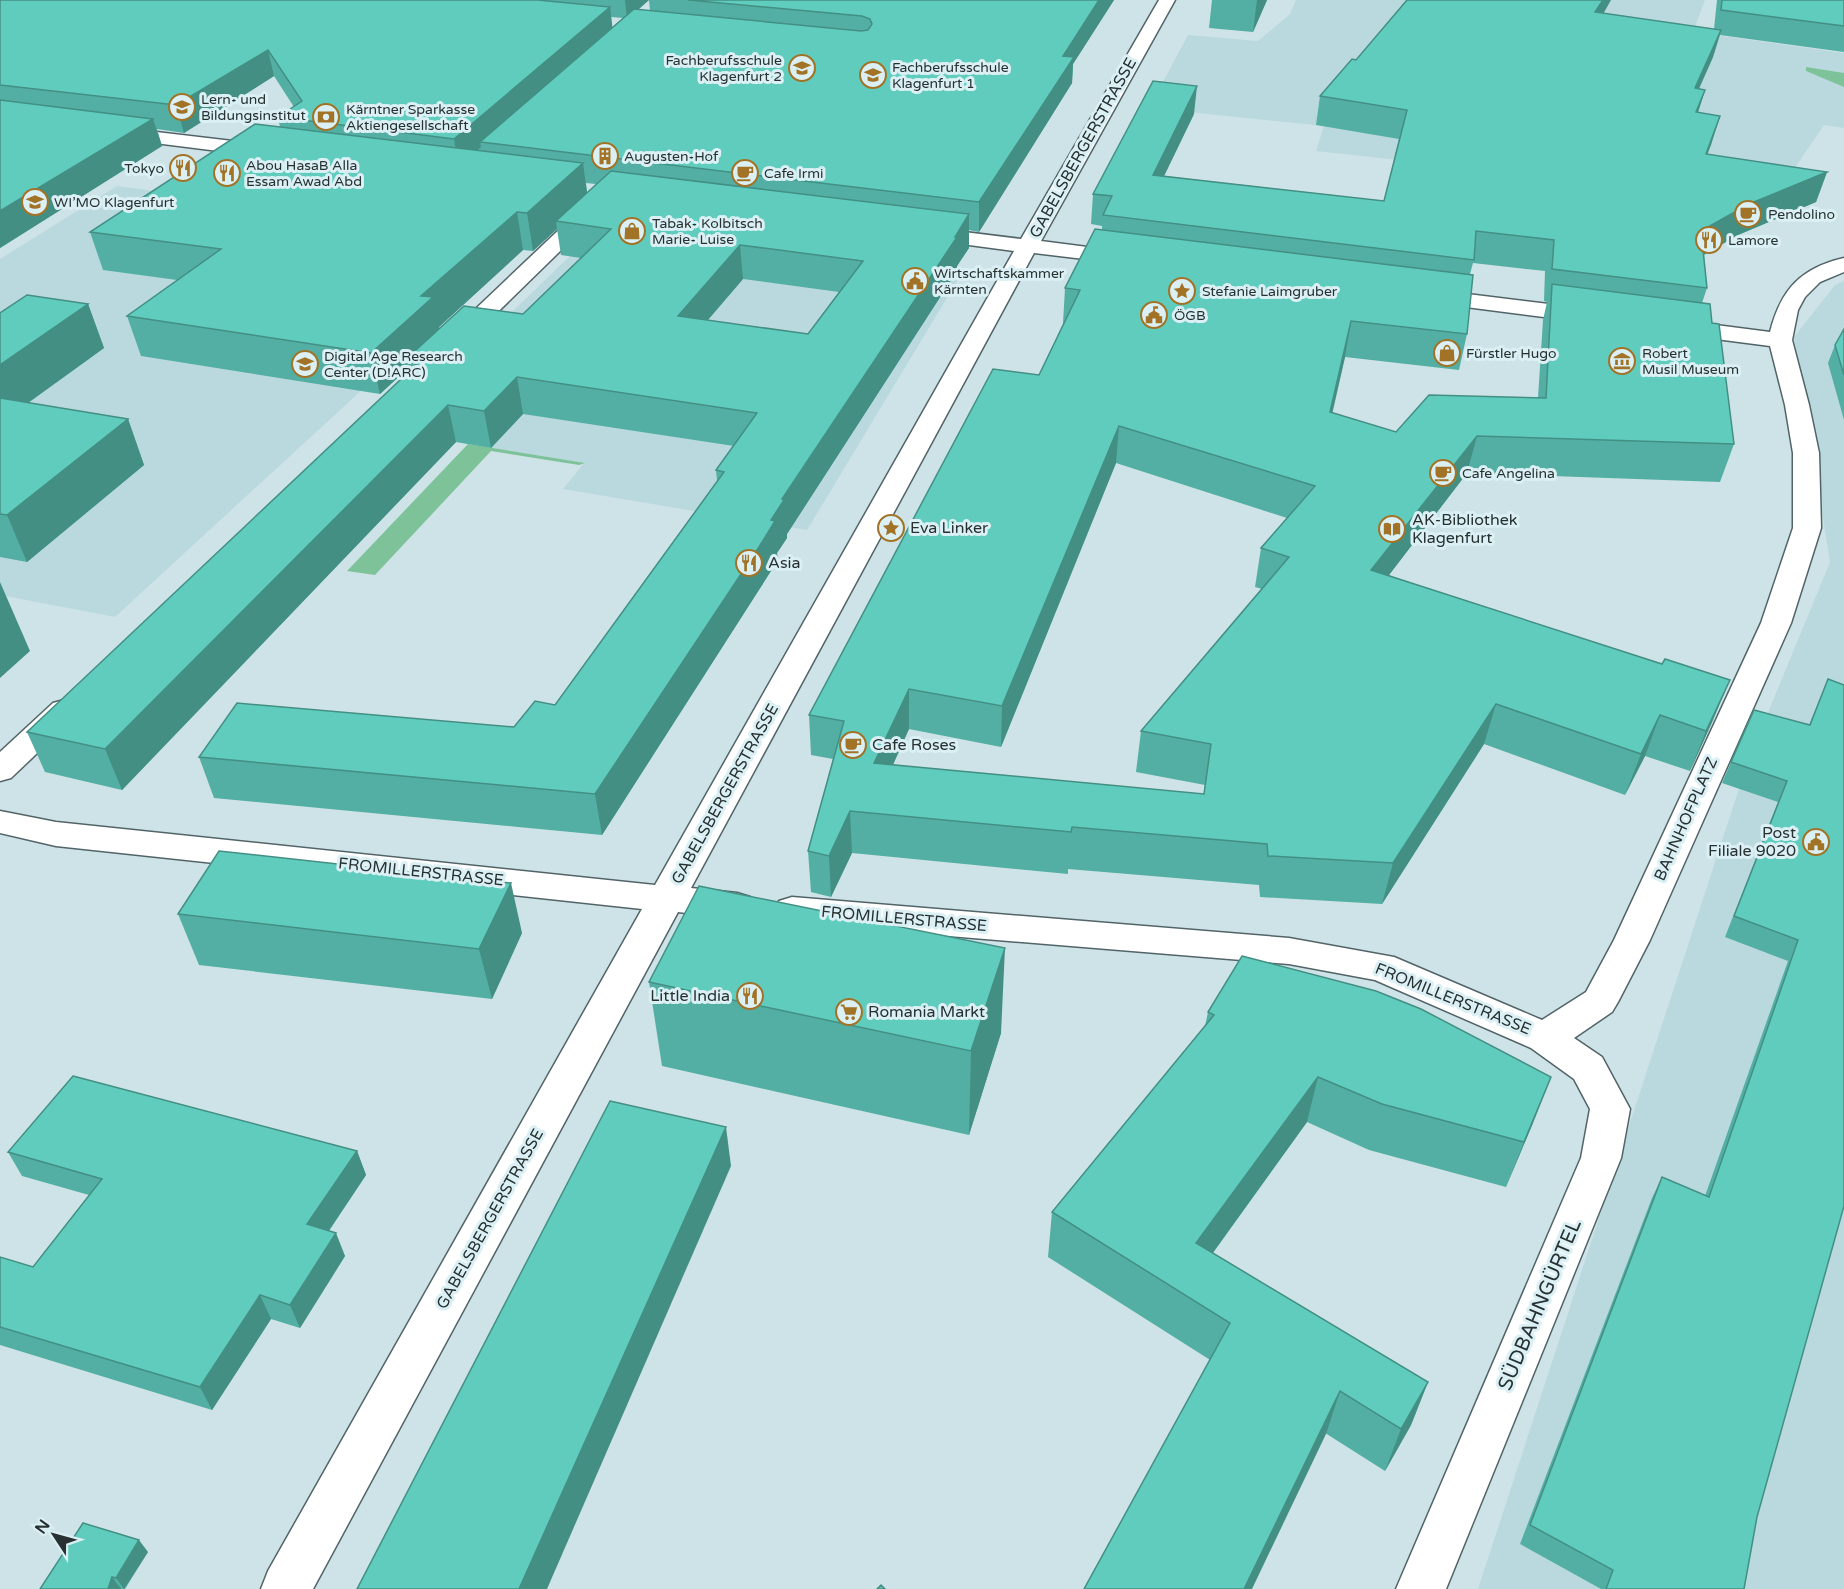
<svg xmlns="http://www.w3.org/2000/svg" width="1844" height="1589" font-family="'Varela Round',sans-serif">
<rect width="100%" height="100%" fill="#cee3e7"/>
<g fill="#bad9de">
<path d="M1296,0H1705L1693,32L1844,53V128L1824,125L1786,181L1682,191L1316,151L1324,126L1149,108L1188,35L1258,41L1290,14Z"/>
<path d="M117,186L526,239L115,617L0,595V259Z"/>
<path d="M605,222L965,268L807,530L563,489L584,463L389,431Z"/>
<path d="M1844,281V1589H1478L1748,761L1830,562L1794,337L1835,285Z"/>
</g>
<g fill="#7ec299">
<path d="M1806,67L1844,73V87L1806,71Z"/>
<path d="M468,444L585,463L579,465L491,451L375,575L347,571Z"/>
</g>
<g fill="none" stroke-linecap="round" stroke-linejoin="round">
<defs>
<g id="minor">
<path d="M1159,0H1175L1041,241L1126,252L1134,253L1137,258L1134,263L1126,264L1034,253L691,888L737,893L750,897L755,906L750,915L737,919L678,912L313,1589H261L268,1571L642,909L56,846L0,833V811L56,822L655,885L1014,251L924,239L917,237L914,233L917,229L924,227L1021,239Z"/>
<path d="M114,127L266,145L273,147L276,151L273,155L266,157L107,137L105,133L107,129Z"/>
<path d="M591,204L598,206L601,210L598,214L463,346L455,348L447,346L443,341L447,336L584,206Z"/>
<path d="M1844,258V272L1820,282L1805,297L1798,310L1792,340L1809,405L1819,453L1821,528L1791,623L1650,940L1618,1002L1612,1012L1574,1038L1602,1057L1630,1109L1621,1158L1446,1589H1396L1581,1158L1590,1109L1574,1079L1531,1048L1375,980L1289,964L792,923L779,919L774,910L779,901L792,897L1289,938L1394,957L1542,1020L1586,992L1614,940L1761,623L1793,528V453L1785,405L1770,346L1677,334L1669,332L1666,327L1669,322L1677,320L1770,332C1781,289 1801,268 1844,258Z"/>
<path d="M1427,289L1590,309L1598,311L1601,316L1598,321L1590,323L1419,301L1416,296L1419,291Z"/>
<path d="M64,700L75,703L80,710L75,717L11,778L0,781V752L53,703Z"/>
</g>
</defs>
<use href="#minor" stroke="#526468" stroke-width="3"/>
<use href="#minor" fill="#fff" fill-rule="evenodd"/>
</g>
<g fill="#53afa3" fill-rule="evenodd">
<path d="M0,0H1114L1073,64L1072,83L979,232L969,230V248L957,266V271L787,534V538L777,553L778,560L602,835L214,798L199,757L514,727L555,705L717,481L716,470L734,446L523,414L491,448L456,442L122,790L45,772L27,732L406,375L405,371L380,394L141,356L127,316L177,280L103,270L90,232L280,127L278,117L294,107L274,76L184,133L157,129L162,146L0,248ZM649,0L650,11L638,10ZM611,17L623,18L612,28ZM586,183L596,184L587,193ZM557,229L561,255L581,258L523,314L439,329V327L523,250L533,251ZM743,279L839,292L808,334L708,320Z"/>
<path d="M1212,0H1267L1253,32L1209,28Z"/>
<path d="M1717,0H1844V52L1720,35L1713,57L1699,89L1705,90L1698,113L1720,116L1707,154L1827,172L1816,202L1738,235L1704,255L1707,288L1702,303L1712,323L1734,444L1720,482L1467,473L1389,575L1713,720L1690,771L1645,756L1625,795L1484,744L1382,904L1260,897L1259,885L1068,869V874L852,853L831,897L811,892L808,851L833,759L811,755L809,715L1039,375L1064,323H1063L1065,288L1102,229V226L1091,224L1093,194L1194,114L1164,176L1384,201L1399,139L1316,125L1320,96L1356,60L1604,13L1714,29ZM1473,263L1545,271L1544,301L1547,302L1543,320L1538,398L1396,432L1332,413L1345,357L1459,370L1467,334L1470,274ZM1116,463L1287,518L1261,548L1255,587L1262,589L1141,731L1136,772L1205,785L1204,794L893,765L909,729L1001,747Z"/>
<path d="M88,304L104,348L28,403L128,419L144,465L27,562L0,557V313Z"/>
<path d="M1844,329V420L1828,363L1835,345Z"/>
<path d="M1828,679L1757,1517L1744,1589H1601L1520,1544L1652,1198L1662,1177L1705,1196L1788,961L1725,937L1778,802L1722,783L1731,762L1809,725Z"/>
<path d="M178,914L522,933L492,999L199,965Z"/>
<path d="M649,982L1001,1033L969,1135L662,1066Z"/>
<path d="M1208,1012L1533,1123L1506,1187L1369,1150L1307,1122L1213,1253L1428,1382L1411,1425L1385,1471L1048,1257L1052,1212L1205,1026Z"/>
<path d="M357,1151L366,1175L329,1231L345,1256L300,1328L271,1319L212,1410L0,1345V1257L33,1267L89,1195L22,1176L8,1152Z"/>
<path d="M148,1552L125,1589H40Z"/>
</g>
<g fill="#438f84">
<path d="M625,0H649L627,19Z"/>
<path d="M1099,0H1114L1073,64L1072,83L979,232V202L1063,56Z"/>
<path d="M1257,0H1267L1253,32Z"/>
<path d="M1603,0H1611L1589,39L1595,12Z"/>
<path d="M610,7L613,32L480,142L481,147L459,167L454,139Z"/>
<path d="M1721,30L1713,57L1686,117L1695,88Z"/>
<path d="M268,50L274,76L184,133L176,105Z"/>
<path d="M1197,86L1194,114L1150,205L1153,175Z"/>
<path d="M1705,90L1696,118V112Z"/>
<path d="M1720,116L1711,145L1696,184L1706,154Z"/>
<path d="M153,119L162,146L0,248V211Z"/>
<path d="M583,163L588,200L556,221L557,229L533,251L527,213Z"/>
<path d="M1827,172L1816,202L1738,235L1691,262L1701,231L1749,204Z"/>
<path d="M517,212L523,250L439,327L441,337L403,362L405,371L380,394L371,353L421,296Z"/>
<path d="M969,214V248L957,266V271L787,534V538L777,553L778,560L602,835L595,794L771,520L782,499Z"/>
<path d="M740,245L743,279L681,351L678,316Z"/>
<path d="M88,304L104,348L0,423V365Z"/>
<path d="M1351,321L1345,357L1324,450L1330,412Z"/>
<path d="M517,377L523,414L491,448L484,411Z"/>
<path d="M448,405L456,442L122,790L105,749Z"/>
<path d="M128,419L144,465L27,562L7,515Z"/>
<path d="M1119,426L1116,463L1001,747L1002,706Z"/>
<path d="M1477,436L1467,473L1363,609L1371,570Z"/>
<path d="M0,582L30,651L0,678Z"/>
<path d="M1730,680L1713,720L1690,771L1706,731Z"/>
<path d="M909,689V729L875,804L874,763Z"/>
<path d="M1496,704L1484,744L1382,904L1393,863Z"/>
<path d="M1660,715L1645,756L1625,795L1641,754Z"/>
<path d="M850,811L852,853L831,897L829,856Z"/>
<path d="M511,883L522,933L492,999L479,949Z"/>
<path d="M1005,948L1001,1033L969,1135L971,1051Z"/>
<path d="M1318,1077L1307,1122L1188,1287L1196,1243Z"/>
<path d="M1551,1077L1533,1123L1506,1187L1524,1142Z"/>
<path d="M726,1127L731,1166L547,1589H519Z"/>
<path d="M357,1151L366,1175L317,1248L307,1224Z"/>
<path d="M336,1233L345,1256L300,1328L290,1305Z"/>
<path d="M260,1295L271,1319L212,1410L200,1387Z"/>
<path d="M1428,1382L1411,1425L1385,1471L1401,1429Z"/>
<path d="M1340,1391L1326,1434L1252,1589H1244Z"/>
<path d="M139,1540L148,1552L124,1589L116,1578Z"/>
<path d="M112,1577L121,1589H108Z"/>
</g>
<g fill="#60ccbd" stroke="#438f84" stroke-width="1.5" fill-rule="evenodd">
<path d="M0,0H538L610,7L454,139L278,117L302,101L268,50L176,105L0,85Z"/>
<path d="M688,0H1099L1063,56L1074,57L979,202L480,142L634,9L861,31L868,30L872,24L870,19L862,16Z"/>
<path d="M1407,0H1603L1595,12L1721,30L1695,88L1705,90L1696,112L1720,116L1706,154L1827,172L1749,204L1701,231L1707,288L1552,269L1554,240L1476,231L1474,260L1103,215L1112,196L1093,194L1153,81L1197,86L1153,175L1384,201L1407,110L1320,96L1352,59L1356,60Z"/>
<path d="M1722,0H1844V26L1721,10Z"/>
<path d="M0,100L153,119L0,211Z"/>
<path d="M255,124L583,163L527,213L517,212L421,296L433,297L371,353L127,316L221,249L90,232Z"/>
<path d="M611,171L969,214L955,237H957L782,499L784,500L771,520L775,521L759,547L595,794L199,757L237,703L514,727L535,701L555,705L724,472L716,470L757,413L517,377L484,411L448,405L105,749L27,732L417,364L403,362L464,306L523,314L611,229L556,221ZM740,245L863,261L808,334L678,316Z"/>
<path d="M1095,229L1473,275L1467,334L1351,321L1330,412L1396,432L1429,395L1546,398L1552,284L1710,304L1712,323L1719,324L1734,444L1477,436L1371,570L1662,664L1665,659L1730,680L1706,731L1660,715L1641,754L1496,704L1393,863L1268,856L1267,844L1072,827L1071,832L850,811L829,856L808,851L844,721L809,715L993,369L1039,375L1080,290L1065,288ZM1119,426L1315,486L1261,548L1289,557L1141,731L1211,744L1204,794L874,763L909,689L1002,706Z"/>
<path d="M27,295L88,304L0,365V313Z"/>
<path d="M1844,329V375L1835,345Z"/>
<path d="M0,398L128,419L7,515L0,514Z"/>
<path d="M1828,679L1844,685V1206L1757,1517L1744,1589H1606L1613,1570L1530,1525L1662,1177L1709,1197L1798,940L1734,916L1787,781L1731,762L1754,710L1810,725Z"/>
<path d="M219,851L511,883L479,949L178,914Z"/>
<path d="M699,886L1005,948L971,1051L649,982Z"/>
<path d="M1242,956L1376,991L1421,1009L1551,1077L1524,1142L1382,1104L1318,1077L1196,1243L1428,1382L1401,1429L1340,1391L1244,1589H1084L1230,1323L1052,1212L1214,1015L1208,1012Z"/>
<path d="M73,1076L357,1151L307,1224L336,1233L290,1305L260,1295L200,1387L0,1327V1257L33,1267L102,1179L8,1152Z"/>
<path d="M610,1101L726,1127L519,1589H357Z"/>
<path d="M83,1523L139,1540L116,1578L112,1577L108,1589H40Z"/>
<path d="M881,1585L885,1589H877Z"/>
</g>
<defs>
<symbol id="school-ring" viewBox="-11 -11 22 22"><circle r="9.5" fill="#dbf0f4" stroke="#a27326" stroke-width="1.5"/><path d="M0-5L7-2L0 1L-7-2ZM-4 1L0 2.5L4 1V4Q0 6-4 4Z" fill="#a27326"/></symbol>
<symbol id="bank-ring" viewBox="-11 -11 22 22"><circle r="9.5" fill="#dbf0f4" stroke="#a27326" stroke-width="1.5"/><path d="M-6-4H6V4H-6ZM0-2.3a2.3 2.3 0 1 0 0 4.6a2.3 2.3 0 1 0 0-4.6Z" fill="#a27326"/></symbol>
<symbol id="building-ring" viewBox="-11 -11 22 22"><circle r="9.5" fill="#dbf0f4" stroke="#a27326" stroke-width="1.5"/><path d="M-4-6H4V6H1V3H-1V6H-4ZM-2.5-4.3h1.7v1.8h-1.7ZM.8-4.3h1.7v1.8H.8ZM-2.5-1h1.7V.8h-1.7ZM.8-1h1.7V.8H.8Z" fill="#a27326"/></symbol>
<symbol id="restaurant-ring" viewBox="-11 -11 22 22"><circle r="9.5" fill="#dbf0f4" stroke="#a27326" stroke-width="1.5"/><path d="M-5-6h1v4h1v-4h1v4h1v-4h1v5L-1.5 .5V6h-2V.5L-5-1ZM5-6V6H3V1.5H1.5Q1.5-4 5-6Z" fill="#a27326"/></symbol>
<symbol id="cafe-ring" viewBox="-11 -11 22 22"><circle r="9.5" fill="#dbf0f4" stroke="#a27326" stroke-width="1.5"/><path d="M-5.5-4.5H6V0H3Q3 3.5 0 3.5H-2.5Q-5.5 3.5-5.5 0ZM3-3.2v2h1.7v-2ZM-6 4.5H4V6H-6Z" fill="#a27326"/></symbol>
<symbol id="shop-ring" viewBox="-11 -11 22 22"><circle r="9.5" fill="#dbf0f4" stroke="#a27326" stroke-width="1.5"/><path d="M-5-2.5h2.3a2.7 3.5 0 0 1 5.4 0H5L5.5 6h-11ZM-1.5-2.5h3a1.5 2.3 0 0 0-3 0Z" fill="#a27326"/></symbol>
<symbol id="civic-ring" viewBox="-11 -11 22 22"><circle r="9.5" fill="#dbf0f4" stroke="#a27326" stroke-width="1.5"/><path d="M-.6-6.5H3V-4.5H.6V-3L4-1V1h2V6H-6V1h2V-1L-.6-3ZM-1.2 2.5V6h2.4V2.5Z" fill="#a27326"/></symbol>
<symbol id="sight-ring" viewBox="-11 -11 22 22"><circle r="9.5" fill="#dbf0f4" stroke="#a27326" stroke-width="1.5"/><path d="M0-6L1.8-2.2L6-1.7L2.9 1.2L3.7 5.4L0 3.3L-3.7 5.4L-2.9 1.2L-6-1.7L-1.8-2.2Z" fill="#a27326"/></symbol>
<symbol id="museum-ring" viewBox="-11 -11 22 22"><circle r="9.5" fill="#dbf0f4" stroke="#a27326" stroke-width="1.5"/><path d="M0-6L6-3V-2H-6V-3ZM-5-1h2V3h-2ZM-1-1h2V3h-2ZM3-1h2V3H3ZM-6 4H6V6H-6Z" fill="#a27326"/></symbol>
<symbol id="university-ring" viewBox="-11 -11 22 22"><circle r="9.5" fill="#dbf0f4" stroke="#a27326" stroke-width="1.5"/><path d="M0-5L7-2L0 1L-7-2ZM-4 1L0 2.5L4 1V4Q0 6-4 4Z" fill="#a27326"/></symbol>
<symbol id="library-ring" viewBox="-11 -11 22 22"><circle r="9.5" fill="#dbf0f4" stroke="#a27326" stroke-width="1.5"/><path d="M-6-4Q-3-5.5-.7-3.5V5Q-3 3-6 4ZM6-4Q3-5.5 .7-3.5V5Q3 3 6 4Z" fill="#a27326"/></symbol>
<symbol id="supermarket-ring" viewBox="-11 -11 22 22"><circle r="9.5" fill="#dbf0f4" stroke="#a27326" stroke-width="1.5"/><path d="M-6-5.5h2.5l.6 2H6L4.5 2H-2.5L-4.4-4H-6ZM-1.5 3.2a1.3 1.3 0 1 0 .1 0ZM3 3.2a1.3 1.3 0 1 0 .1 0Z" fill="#a27326"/></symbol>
</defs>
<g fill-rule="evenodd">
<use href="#school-ring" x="787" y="53" width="30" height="30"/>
<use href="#school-ring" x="858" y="60" width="30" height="30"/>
<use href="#school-ring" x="167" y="92" width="30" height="30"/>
<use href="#bank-ring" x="311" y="102" width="30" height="30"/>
<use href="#building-ring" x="590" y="141" width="30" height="30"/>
<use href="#restaurant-ring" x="168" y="153" width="30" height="30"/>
<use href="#restaurant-ring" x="212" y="158" width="30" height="30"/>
<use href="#cafe-ring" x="730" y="158" width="30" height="30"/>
<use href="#school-ring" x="20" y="187" width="30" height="30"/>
<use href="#cafe-ring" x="1733" y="199" width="30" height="30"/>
<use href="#shop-ring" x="617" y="216" width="30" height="30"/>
<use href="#restaurant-ring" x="1694" y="225" width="30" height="30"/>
<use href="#civic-ring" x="900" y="266" width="30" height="30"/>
<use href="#sight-ring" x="1167" y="276" width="30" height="30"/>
<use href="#civic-ring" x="1139" y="300" width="30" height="30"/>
<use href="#shop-ring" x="1432" y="338" width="30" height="30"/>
<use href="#museum-ring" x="1607" y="346" width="30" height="30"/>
<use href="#university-ring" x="290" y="349" width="30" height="30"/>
<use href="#cafe-ring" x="1428" y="458" width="30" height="30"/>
<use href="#sight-ring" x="876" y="513" width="30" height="30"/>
<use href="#library-ring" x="1377" y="514" width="30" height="30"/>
<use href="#restaurant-ring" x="734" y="548" width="30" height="30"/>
<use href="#cafe-ring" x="838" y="730" width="30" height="30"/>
<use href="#civic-ring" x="1801" y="827" width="30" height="30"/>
<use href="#restaurant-ring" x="735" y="981" width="30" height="30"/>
<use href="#supermarket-ring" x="834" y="997" width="30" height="30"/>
</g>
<g text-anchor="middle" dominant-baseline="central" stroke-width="6" stroke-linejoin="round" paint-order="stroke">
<g font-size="14" fill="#283132" stroke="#dbf0f4" text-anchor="start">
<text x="782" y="60" text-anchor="end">Fachberufsschule<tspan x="782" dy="16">Klagenfurt 2</tspan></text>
<text x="892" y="67">Fachberufsschule<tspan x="892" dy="16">Klagenfurt 1</tspan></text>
<text x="201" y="99">Lern- und<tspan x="201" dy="16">Bildungsinstitut</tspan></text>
<text x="346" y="109">Kärntner Sparkasse<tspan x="346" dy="16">Aktiengesellschaft</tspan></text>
<text x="624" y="156">Augusten-Hof</text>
<text x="246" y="165">Abou HasaB Alla<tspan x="246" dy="16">Essam Awad Abd</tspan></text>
<text x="164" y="168" text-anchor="end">Tokyo</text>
<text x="764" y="173">Cafe Irmi</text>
<text x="54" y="202">WI’MO Klagenfurt</text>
<text x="1768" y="214">Pendolino</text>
<text x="652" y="223">Tabak- Kolbitsch<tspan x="652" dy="16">Marie- Luise</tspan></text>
<text x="1728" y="240">Lamore</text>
<text x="934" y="273">Wirtschaftskammer<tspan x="934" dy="16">Kärnten</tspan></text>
<text x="1202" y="291">Stefanie Laimgruber</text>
<text x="1174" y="315">ÖGB</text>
<text x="1466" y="353">Fürstler Hugo</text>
<text x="1642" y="353">Robert<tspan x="1642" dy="16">Musil Museum</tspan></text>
<text x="324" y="356">Digital Age Research<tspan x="324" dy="16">Center (D!ARC)</tspan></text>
<text x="1462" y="473">Cafe Angelina</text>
</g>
<g font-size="16" fill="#283132" stroke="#dbf0f4">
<text transform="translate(1083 148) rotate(-61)">GABELSBERGERSTRASSE</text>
<text transform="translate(725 794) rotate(-61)">GABELSBERGERSTRASSE</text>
<text transform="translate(1686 819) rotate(-66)">BAHNHOFPLATZ</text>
<text transform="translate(421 872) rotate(6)">FROMILLERSTRASSE</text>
<text transform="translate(904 919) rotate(5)">FROMILLERSTRASSE</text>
<text transform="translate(1453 999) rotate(22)">FROMILLERSTRASSE</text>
<text transform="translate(490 1219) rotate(-61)">GABELSBERGERSTRASSE</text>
</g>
<g font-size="16" fill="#283132" stroke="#dbf0f4" text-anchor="start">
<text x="1412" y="520">AK-Bibliothek<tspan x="1412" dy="18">Klagenfurt</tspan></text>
<text x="910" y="528">Eva Linker</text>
<text x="768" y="563">Asia</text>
<text x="872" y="745">Cafe Roses</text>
<text x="1796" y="833" text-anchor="end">Post<tspan x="1796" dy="18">Filiale 9020</tspan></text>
<text x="730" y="996" text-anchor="end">Little India</text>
<text x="868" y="1012">Romania Markt</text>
</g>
<g font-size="20" fill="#283132" stroke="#dbf0f4">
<text transform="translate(1540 1305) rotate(-67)">SÜDBAHNGÜRTEL</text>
</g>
</g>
<g transform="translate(54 1535) rotate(306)" stroke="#dbf0f4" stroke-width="4.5" paint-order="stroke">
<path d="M0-4.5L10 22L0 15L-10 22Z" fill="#283132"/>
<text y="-9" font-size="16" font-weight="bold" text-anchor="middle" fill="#283132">N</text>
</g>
</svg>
